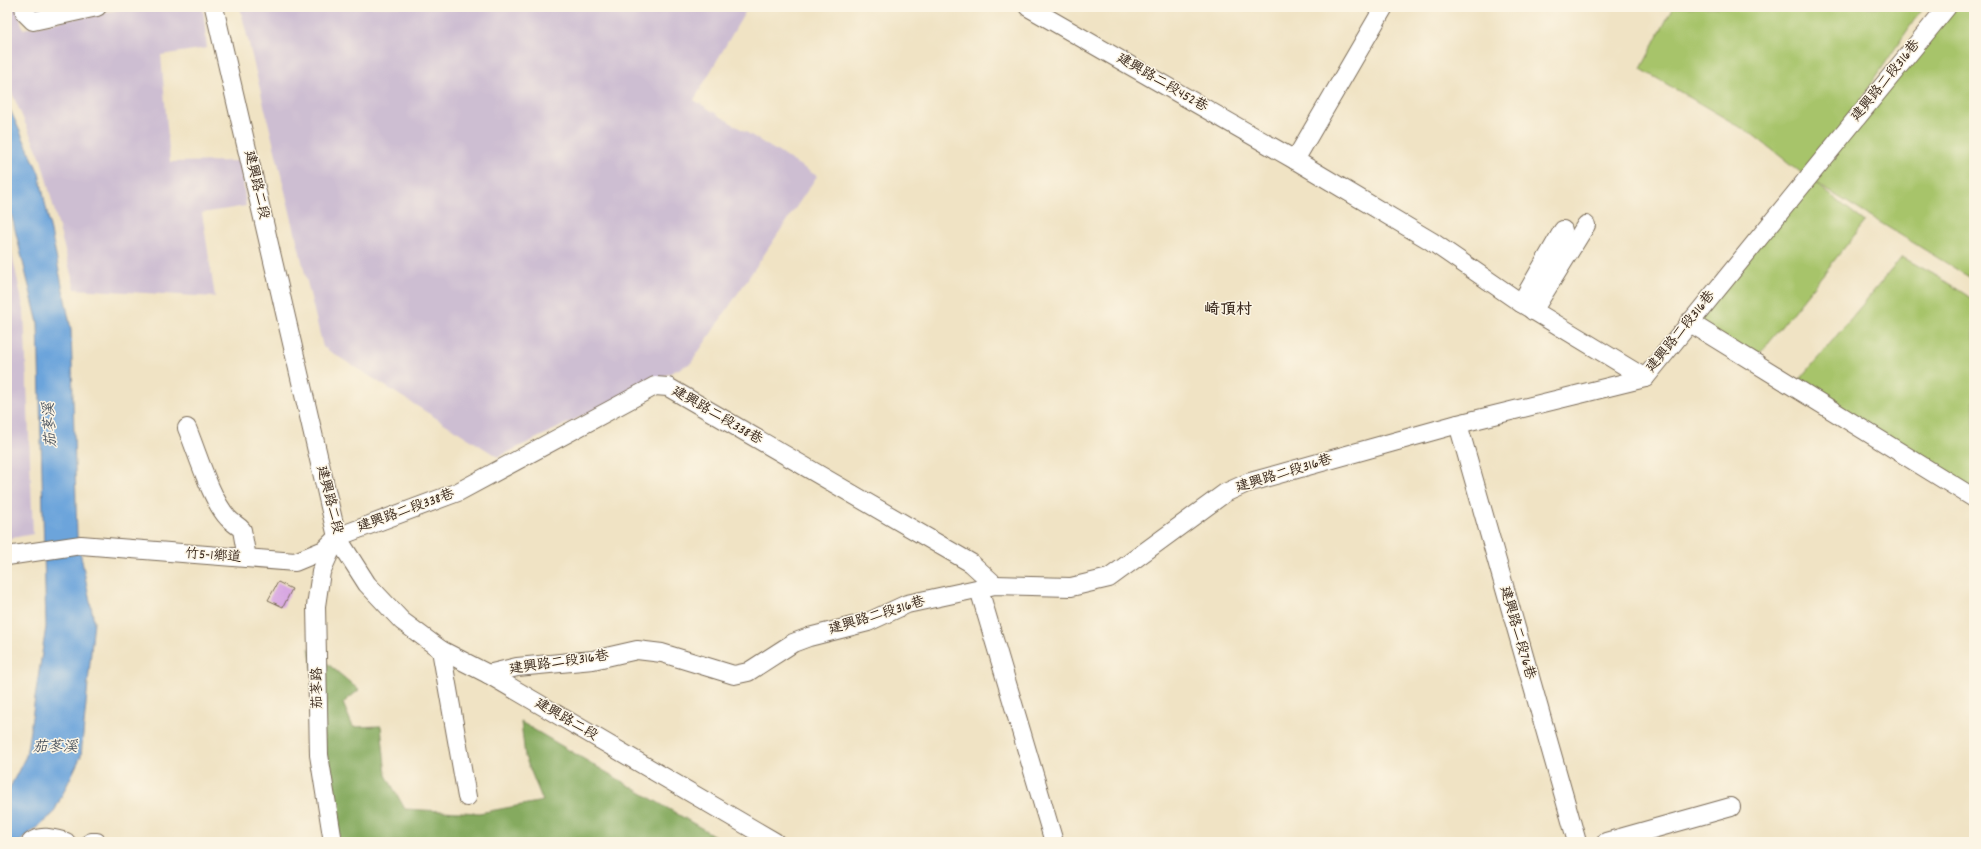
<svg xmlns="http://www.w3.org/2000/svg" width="1981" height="849" font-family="Dekko,'LXGW WenKai TC',sans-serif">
<rect width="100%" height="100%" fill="#fcf5e5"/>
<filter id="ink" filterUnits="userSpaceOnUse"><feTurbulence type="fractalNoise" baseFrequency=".025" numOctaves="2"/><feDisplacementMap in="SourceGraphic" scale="8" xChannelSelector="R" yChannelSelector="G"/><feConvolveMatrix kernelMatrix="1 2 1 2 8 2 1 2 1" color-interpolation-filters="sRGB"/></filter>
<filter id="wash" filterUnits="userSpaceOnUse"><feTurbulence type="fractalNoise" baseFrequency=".012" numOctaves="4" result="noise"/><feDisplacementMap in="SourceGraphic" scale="16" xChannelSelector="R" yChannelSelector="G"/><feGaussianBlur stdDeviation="0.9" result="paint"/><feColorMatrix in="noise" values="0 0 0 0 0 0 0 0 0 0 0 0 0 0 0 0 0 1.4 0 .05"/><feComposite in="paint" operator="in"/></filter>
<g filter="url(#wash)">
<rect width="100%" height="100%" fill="#f0e3c4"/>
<g fill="#cdbed2">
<path d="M7,7H17L23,29L132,7H203L207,48L161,55L170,162L241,161L246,206L202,213L215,297L75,289L41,159L7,82Z"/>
<path d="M240,7H748L694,100L817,176L691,363L498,457L323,347Z"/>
<path d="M7,231L24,310L33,534L7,539Z"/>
</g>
<g fill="#a7c46b" stroke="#717744">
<path d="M1673,7H1923L1812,172L1947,7H1974V280L1814,182L1865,222L1752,363L1689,322L1808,178L1752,134L1641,69Z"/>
<path d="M1902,257L1937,276L1974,300V504L1793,388Z"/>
</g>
<path fill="#85aa5f" stroke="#606a3e" d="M309,648L359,690L343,703L353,727L381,726L386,775L405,809L479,813L543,801L525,757L521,722L725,842H340Z"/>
<path fill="#6ca4db" stroke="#54677c" d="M7,103L39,173L71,329L77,536L94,621L81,756L53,814L19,842H7V793L26,756L46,627L38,323L7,197Z"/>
<g id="blocks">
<path fill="#d8a8e2" d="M278,582L292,589L283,607L268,600Z"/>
</g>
</g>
<g filter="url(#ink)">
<use href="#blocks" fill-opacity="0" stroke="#7a6b58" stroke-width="1"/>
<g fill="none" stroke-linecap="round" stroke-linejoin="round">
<defs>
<g id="minor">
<path d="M24,7L25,13L33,21L97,7"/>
<path d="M214,7L337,537L367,584L402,621L441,650L488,674L775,842"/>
<path d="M1028,7L1295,160L1431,241L1521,303L1645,378"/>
<path d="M1295,160L1384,7"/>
<path d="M1521,303L1563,230"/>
<path d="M1533,311L1586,225"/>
<path d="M1689,322L1974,498"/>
<path d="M1458,424L1577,842"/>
<path d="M187,428C197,452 211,500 228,518C232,523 238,525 242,530L247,558"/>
<path d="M7,556L81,545L295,562L324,550L337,537L458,492L655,386L668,387L971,563L995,585"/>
<path d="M979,589L1054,842"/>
<path d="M441,650L467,797"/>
<path d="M488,674L517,667L593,660L637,650L662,653L734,675L748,672L793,643L809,637L868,622L907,604L995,585L1071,587L1109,578L1225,493L1247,483L1458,424L1645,378L1947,7"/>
<path d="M31,842C41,834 55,839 66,842"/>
<path d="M91,842H97"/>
<path d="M333,842L319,755L316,606L321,572L335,541"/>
<path d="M1606,842L1731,807"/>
</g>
</defs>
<use href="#minor" stroke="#7a6b58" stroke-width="20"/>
<use href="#minor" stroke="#fff" stroke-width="18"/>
</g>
</g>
<g text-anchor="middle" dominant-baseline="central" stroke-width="3" stroke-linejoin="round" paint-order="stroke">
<g font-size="14" fill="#3b2a1e" stroke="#fcf5e5">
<text transform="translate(1886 81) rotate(-51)">建興路二段316巷</text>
<text transform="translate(1162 83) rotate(30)">建興路二段452巷</text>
<text transform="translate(256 185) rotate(77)">建興路二段</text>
<text transform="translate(1681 332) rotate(-51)">建興路二段316巷</text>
<text transform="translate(717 416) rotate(30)">建興路二段338巷</text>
<text transform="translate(1284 474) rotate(-17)">建興路二段316巷</text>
<text transform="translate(329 500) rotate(76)">建興路二段</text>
<text transform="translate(406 511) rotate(-20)">建興路二段338巷</text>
<text transform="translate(213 556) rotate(4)">竹5-1鄉道</text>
<text transform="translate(877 616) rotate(-17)">建興路二段316巷</text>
<text transform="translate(1517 633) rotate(74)">建興路二段76巷</text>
<text transform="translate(559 663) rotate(-8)">建興路二段316巷</text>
<text transform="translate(318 688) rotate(-91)">茄苳路</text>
<text transform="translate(566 720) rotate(30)">建興路二段</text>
</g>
<g font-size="15" font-style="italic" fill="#4c5560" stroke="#fcf5e5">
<text transform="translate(51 425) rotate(-93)">茄苳溪</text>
<text x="55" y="748">茄苳溪</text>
</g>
<g font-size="16" font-weight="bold" fill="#3b2a1e" stroke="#fcf5e5">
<text x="1228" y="310">崎頂村</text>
</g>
</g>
<rect width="1981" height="849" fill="none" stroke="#fcf5e5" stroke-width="24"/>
</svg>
